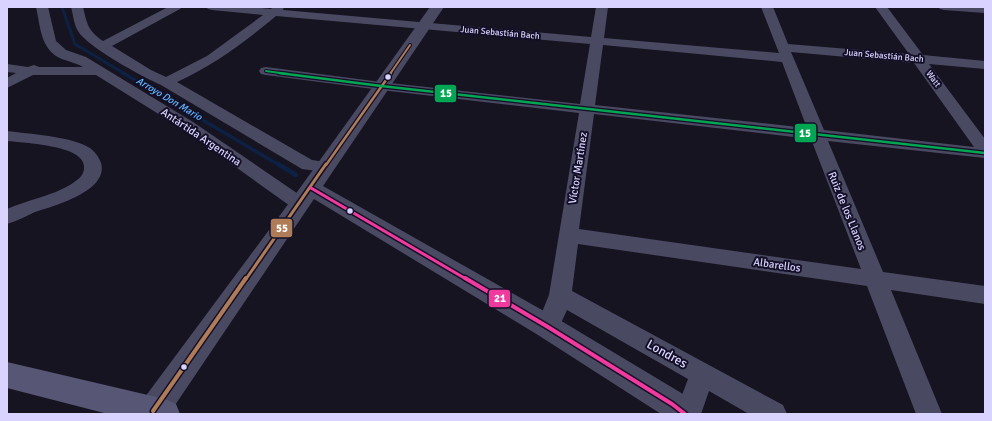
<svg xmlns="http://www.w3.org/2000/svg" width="992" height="421" font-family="Signika,sans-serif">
<rect width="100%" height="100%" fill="#161421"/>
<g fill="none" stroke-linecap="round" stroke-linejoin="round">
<path stroke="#0d2144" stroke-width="3" d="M62,7L75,44L125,74"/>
<path stroke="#0d2144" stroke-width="3.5" d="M123,73L279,165"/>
<path stroke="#0d2144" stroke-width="4.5" d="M278,164L296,175"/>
<g fill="#4a4962" fill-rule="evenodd">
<path d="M36,7H48L56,41L66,50L86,57L193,122L307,200L309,204L307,208L300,210L293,208L181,128L96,75H33L7,88V78L16,73L7,72V64L28,67L34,65L39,67H83C75,62 64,61 56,56C40,45 40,24 36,7Z"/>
<path d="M71,7H83C87,24 88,31 103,41L168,7H182L180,9L112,46L151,70L166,77L207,56L263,15L212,10L208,9L206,7H251L271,9L273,7H284L283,10L591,37L596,7H608L604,38L779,53L761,7H773L788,44L909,54L875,7H887L923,55L985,61V69L929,64L985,139V158L828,141L883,272L985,286V304L891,290L942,414H916L867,286L578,244L572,291L783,405L787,414H749L709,391L701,414H675L688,379L567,310L556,334L548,337L540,334L536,327L549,295L579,113L381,90L266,75L261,74L259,71L261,68L266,67L381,82L580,104L590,44L276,16C245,42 213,66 177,82L312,160L331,163L334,167L331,171L325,172L302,169L161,85C143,77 87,47 78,31C74,25 73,14 71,7ZM603,45L782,62L807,128L595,105ZM791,52L914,63L974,147L824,130ZM594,114L811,139L861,269L579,229Z"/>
<path d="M938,7H985V13L944,10L940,9Z"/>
<path d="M7,131C29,134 69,136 88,147C94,150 99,157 101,163C109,191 54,206 35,212C26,216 17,221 7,224V209C28,200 51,196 70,185C77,180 85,176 84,166C83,145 24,143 7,141Z"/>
</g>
<path fill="#4a4962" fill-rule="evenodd" d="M430,7H444L323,186L558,319L683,394L696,404L700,414H661L538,335L314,199L169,414H139L138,411L142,401L292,199Z"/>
<path fill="#575674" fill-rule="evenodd" d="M7,362L165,399L176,404L180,414H108L7,388Z"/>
<defs>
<path id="bus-1-far3" d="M390,74L410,45"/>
<path id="bus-1-far2" d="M326,165L391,73"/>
<path id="bus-1-far1" d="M246,279L326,164"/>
<path id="bus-1" d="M153,411L246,278"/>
<path id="bus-2-far1" d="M266,71L287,74"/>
<path id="bus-2" d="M279,73L381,86L985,153"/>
<path id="bus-3-far1" d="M311,188L466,279"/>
<path id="bus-3" d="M465,278L548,327L672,404L685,414"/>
</defs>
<use href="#bus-1-far3" stroke="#130f26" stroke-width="4"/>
<use href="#bus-1-far2" stroke="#130f26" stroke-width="5"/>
<use href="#bus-1-far1" stroke="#130f26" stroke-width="6"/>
<use href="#bus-1" stroke="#130f26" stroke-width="7"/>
<use href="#bus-2-far1" stroke="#130f26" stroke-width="4"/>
<use href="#bus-2" stroke="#130f26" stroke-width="5"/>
<use href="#bus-3-far1" stroke="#130f26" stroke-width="6"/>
<use href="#bus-3" stroke="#130f26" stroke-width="7"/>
<use href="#bus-1-far3" stroke="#b07c57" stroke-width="2"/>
<use href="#bus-1-far2" stroke="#b07c57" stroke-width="2.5"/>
<use href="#bus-1-far1" stroke="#b07c57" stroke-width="3"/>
<use href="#bus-1" stroke="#b07c57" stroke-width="4"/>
<use href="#bus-2-far1" stroke="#00a651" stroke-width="2"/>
<use href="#bus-2" stroke="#00a651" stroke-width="2.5"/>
<use href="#bus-3-far1" stroke="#f13a9d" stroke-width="3"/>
<use href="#bus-3" stroke="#f13a9d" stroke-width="4"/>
</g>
<g fill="#d9d4ff" stroke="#130f26" stroke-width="1.5">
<circle cx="388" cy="77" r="3.5"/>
<circle cx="350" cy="211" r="3.5"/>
<circle cx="184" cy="367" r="3.5"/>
</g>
<g text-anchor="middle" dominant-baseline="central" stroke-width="4" stroke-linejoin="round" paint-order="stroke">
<g font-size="9" fill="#d9d4ff" stroke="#130f26">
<text transform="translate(500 33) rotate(5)">Juan Sebastián Bach</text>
<text transform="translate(884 56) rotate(5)">Juan Sebastián Bach</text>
<text transform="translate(933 79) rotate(54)">Watt</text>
</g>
<g font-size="10" font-style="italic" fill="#62b6ff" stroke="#130f26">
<text transform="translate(169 99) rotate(31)">Arroyo Don Mario</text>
</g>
<g font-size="11" fill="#d9d4ff" stroke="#130f26">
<text transform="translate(201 137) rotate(34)">Antártida Argentina</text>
<text transform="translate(578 168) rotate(-81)">Víctor Martínez</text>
<text transform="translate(847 211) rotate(68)">Ruiz de los Llanos</text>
<text transform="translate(777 265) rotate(8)">Albarellos</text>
</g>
<g font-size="13" fill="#d9d4ff" stroke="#130f26">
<text transform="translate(667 354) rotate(29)">Londres</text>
</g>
</g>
<g stroke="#130f26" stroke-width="1.5">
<rect x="434" y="84" width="23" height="19" rx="4" fill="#00a651"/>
<rect x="794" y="123" width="23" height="20" rx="4" fill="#00a651"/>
<rect x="270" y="218" width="23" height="20" rx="4" fill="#b07c57"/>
<rect x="488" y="289" width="23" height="19" rx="4" fill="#f13a9d"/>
</g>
<g font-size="11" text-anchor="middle" font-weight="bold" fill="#fff">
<text x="446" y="97">15</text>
<text x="805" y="137">15</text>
<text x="282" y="232">55</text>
<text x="500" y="302">21</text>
</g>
<rect width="992" height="421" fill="none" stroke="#d9d4ff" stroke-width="16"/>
</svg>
